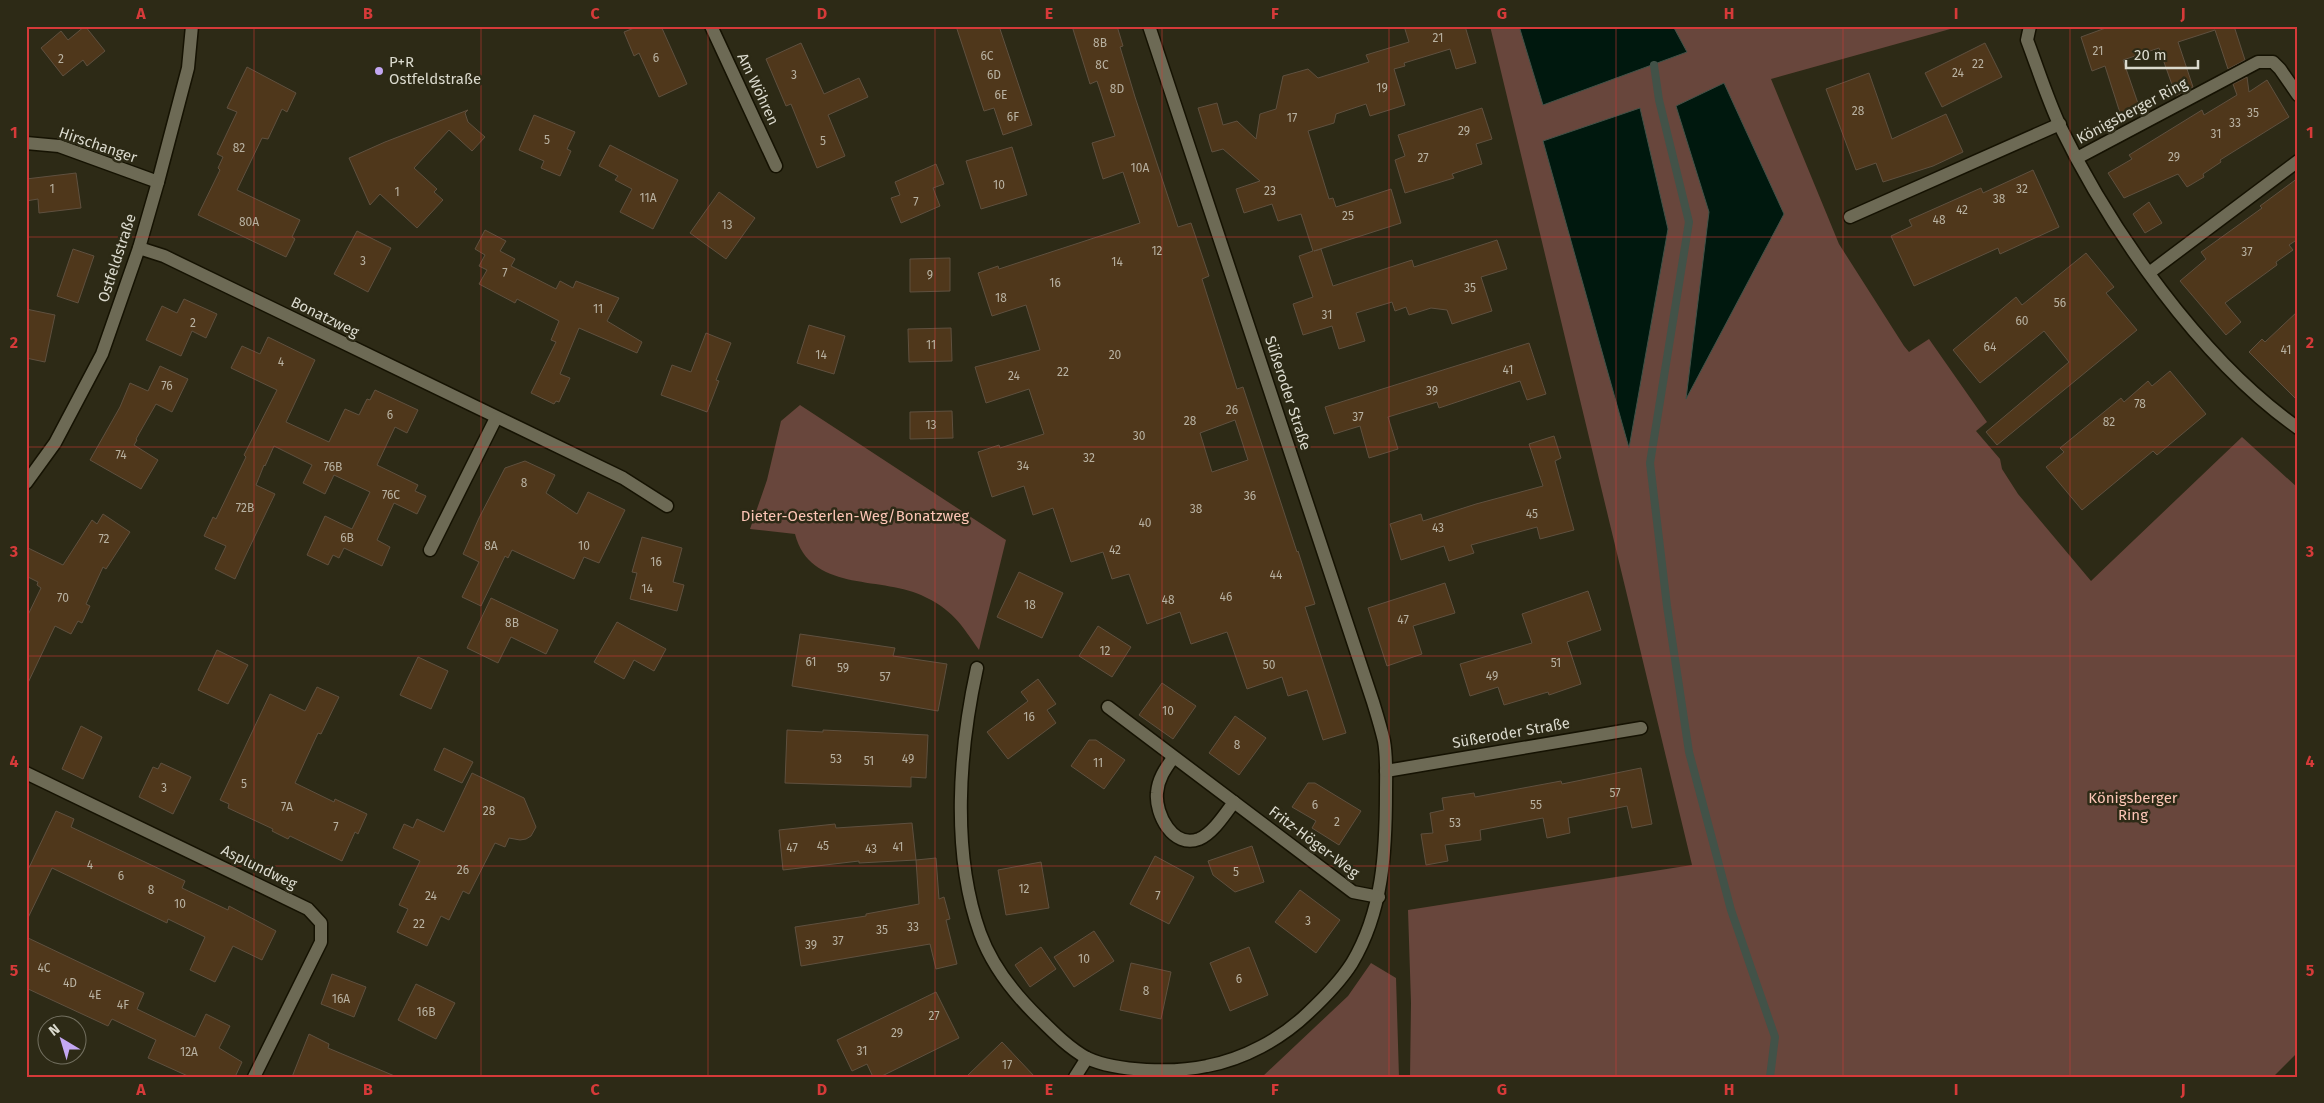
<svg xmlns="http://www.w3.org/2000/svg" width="2324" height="1103" font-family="'Fira Sans',sans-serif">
<rect width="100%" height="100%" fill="#2d2a16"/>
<g fill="#68463c">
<path d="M1490,26H1961L1771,79L1839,244L1904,346L1909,352L1929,339L1987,422L1976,431L2000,459L2002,469L2018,494L2091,581L2242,437L2298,488V1052L2273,1077H1410L1411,1003L1408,910L1692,865Z"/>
<path d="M800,405L1006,540L979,650C961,624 952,609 921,595C878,576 810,592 795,534L750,529L767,480L781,421Z"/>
<path d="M1371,963L1396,978L1399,1077H1262L1348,996Z"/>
</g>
<g fill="#00180e" stroke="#425248">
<path d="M1519,26H1673L1687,52L1543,105Z"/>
<path d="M1724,83L1784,214L1686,399L1709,212L1676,106Z"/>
<path d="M1640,108L1668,229L1629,448L1543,141Z"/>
</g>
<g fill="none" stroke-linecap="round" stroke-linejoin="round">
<path stroke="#425248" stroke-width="8" d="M1654,65L1659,100L1689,222L1650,463L1667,606L1689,752L1731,910L1775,1037L1770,1077"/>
</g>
<g fill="#4f371b" stroke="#5f503f" fill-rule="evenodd">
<path d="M85,26L105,51L87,66L83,60L63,76L41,48L61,31L68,40Z"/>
<path d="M639,26H661L687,84L659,97L639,53L634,56L624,32Z"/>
<path d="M956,26H999L1032,125L1003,135L994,108L984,111Z"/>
<path d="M1072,26H1117L1123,46L1120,47L1135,97L1178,227L1191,223L1209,276L1202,279L1237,389L1243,387L1297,552L1298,551L1315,604L1305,607L1346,733L1323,740L1307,690L1288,696L1282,677L1247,689L1227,632L1191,644L1180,612L1147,624L1129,574L1112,579L1103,552L1071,562L1053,508L1033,515L1024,486L992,497L978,452L999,445L1000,448L1044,434L1029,389L986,403L975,367L1040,350L1026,305L992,316L978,273L998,266L999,269L1140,223L1123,172L1103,179L1092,143L1115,136L1097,81L1090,84ZM1235,420L1248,460L1212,472L1200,433Z"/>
<path d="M1404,26H1465L1476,63L1456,69L1450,49L1404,63L1405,66L1394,69L1405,105L1370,116L1366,104L1336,114L1334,123L1308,131L1329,199L1333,198L1336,207L1391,189L1401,223L1314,251L1321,249L1333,286L1412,260L1414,267L1497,240L1507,269L1481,277L1492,311L1452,324L1447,310L1431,308L1409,315L1406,307L1395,311L1392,302L1356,313L1365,341L1339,349L1332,326L1303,335L1293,304L1313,297L1299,256L1313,251L1301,214L1278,221L1272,204L1244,213L1236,189L1260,181L1223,149L1212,152L1198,108L1217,103L1223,125L1237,121L1256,139L1260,114L1276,109L1283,76L1308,69L1318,78L1369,62L1366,55L1409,42Z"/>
<path d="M2111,26H2234L2245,60L2228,69L2215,30L2178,42L2193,87L2176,96L2159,48L2123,60L2141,112L2122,119L2105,66L2092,71L2081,37Z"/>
<path d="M801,43L824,94L859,78L868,97L828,115L845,156L817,168L791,104L786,106L766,59Z"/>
<path d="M1985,43L2002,77L1942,107L1925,73Z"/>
<path d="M247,67L296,93L287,112L282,109L268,139L262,138L237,190L300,220L292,237L295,239L286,257L198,215L220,170L218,168L223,157L217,154L237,112L227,108Z"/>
<path d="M1869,73L1892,139L1946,114L1963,152L1933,166L1883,182L1876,163L1856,170L1826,89Z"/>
<path d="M2247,77L2249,92L2267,80L2289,117L2220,160L2221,162L2203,174L2204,177L2187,187L2178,174L2124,198L2108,173L2132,159L2129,155L2202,110L2204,115L2237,95L2233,84Z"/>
<path d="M1482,108L1492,139L1476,144L1482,164L1452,174L1454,178L1405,193L1395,160L1405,156L1398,135Z"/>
<path d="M468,110L465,113L468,122L485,137L472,151L449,130L414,168L437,189L434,192L443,200L417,228L380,194L370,205L349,158L385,142Z"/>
<path d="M534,115L575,132L567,149L571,151L560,176L541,168L544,161L519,150Z"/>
<path d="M610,145L678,180L653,229L620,212L632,189L615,180L618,176L599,166Z"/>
<path d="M1012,147L1027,195L981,209L966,161Z"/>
<path d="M936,164L944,184L933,188L940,206L901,223L891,198L900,195L895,182Z"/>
<path d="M2033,170L2059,227L2000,254L1998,248L1914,286L1891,236L1912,226L1909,220L1981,188L1983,193Z"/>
<path d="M76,173L81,208L39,213L38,199L26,201V179Z"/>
<path d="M2298,178V239L2289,245L2293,250L2276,262L2277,265L2225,303L2241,322L2226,335L2180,281L2206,259L2201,252L2262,208L2260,206Z"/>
<path d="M719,192L755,218L726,259L690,233Z"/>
<path d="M2149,202L2162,223L2145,233L2133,214Z"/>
<path d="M485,230L506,241L500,251L515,259L511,266L556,289L560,281L573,288L576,281L619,298L607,321L642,342L637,353L579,328L560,374L570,378L559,402L556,401L554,404L531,393L556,342L551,340L559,321L517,299L515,303L479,284L487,270L479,266L485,255L475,249Z"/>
<path d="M357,231L391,248L368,292L334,274Z"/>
<path d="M73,249L94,256L78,303L57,296Z"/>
<path d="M2086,253L2114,287L2106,293L2137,330L1997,445L1986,432L2069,362L2044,331L1980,383L1953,350L2016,297L2022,305Z"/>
<path d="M950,258V291L910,292V259Z"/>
<path d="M184,299L217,314L206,338L192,331L181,356L146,340L162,306L177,313Z"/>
<path d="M26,309L55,315L45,362L26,358Z"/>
<path d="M2298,311V401L2249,352L2262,339L2265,342Z"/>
<path d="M809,325L845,336L834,374L797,363Z"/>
<path d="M951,328L952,361L909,362L908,329Z"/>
<path d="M706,333L731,343L716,380L719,381L707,412L661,395L672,365L691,372Z"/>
<path d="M268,337L315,360L286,422L329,442L345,409L359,415L367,399L370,400L375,390L418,410L407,433L395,427L377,465L418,485L415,491L426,496L417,514L394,503L377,540L390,547L382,566L344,548L339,558L333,555L328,565L307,555L325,516L352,529L370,492L334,475L325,494L303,483L312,465L274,446L265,466L264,465L256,485L275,494L244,559L235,579L215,569L226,546L204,536L213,517L216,519L246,457L244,455L277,390L231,368L242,346L260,354Z"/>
<path d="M1529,343L1546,394L1527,400L1520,381L1439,408L1437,402L1388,417L1398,449L1369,458L1360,426L1334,434L1325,407Z"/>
<path d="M160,366L188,379L172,412L156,404L136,439L137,440L134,445L158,460L141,489L90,460L120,407L130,383L148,391Z"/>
<path d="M2170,371L2206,414L2157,455L2153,451L2082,510L2046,467L2064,452L2060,448L2121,398L2124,402L2148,381L2152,386Z"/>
<path d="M952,411L953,438L910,439V412Z"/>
<path d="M1554,436L1561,458L1555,461L1574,530L1540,539L1537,527L1471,545L1474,553L1449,561L1444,546L1401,560L1390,524L1421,514L1423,521L1476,504L1543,486L1529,444Z"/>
<path d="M525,461L555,475L546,493L577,514L588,492L625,510L599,563L584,557L574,579L512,550L508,558L505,556L481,606L462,597L479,562L463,554L479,518L505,468Z"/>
<path d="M103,514L130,532L106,569L103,567L86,604L90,606L82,623L78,621L71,634L55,626L26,687V619L41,588L37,585L38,582L26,576V547L63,565L92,520L97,524Z"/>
<path d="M642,537L682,548L673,582L684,585L677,611L630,599L637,573L632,572Z"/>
<path d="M1019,572L1063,593L1042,638L997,617Z"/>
<path d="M1445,583L1455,613L1413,626L1422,654L1387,666L1368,608Z"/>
<path d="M1588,591L1601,630L1567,642L1581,684L1549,695L1548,692L1504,705L1498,687L1470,696L1460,664L1532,643L1522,614Z"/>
<path d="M491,598L558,630L546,654L511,637L498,663L467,648Z"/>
<path d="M617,622L666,649L654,671L634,660L624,679L594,662Z"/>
<path d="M1098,626L1131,647L1112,677L1079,656Z"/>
<path d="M800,634L895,648L893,656L947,664L938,711L792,686Z"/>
<path d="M217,650L248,665L228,704L198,690Z"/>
<path d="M418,657L448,671L431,709L400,695Z"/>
<path d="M1038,679L1056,704L1047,710L1056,723L1008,759L987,732L1028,701L1021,692Z"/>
<path d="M1162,683L1196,706L1173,739L1139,715Z"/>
<path d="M317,687L339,697L321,734L318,733L295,783L334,802L335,799L367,814L358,834L355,832L342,861L290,836L288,839L272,831L273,829L228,808L229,804L220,800L270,694L305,711Z"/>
<path d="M1235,716L1266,738L1239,775L1209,753Z"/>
<path d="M81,726L102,737L83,779L62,769Z"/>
<path d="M787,730L823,732V730L928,735L926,778L911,777V787L785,783Z"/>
<path d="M1089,740H1096L1125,760L1104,789L1071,766Z"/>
<path d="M444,748L473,762L462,783L434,770Z"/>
<path d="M161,763L191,777L173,814L139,797L153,767L158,769Z"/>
<path d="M1641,768L1652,824L1632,828L1627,806L1568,818L1570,833L1547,838L1543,818L1480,830L1481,840L1445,845L1448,861L1426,865L1421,834L1433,833L1430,813L1444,810L1442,798L1474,793L1475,797L1561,781L1562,784Z"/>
<path d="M472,773L524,798L536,827L531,836L526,839L520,840L509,838L505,847L495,843L469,894L463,891L449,920L441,916L427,946L397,932L408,909L399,905L420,861L393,848L404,824L413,828L417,819L444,832Z"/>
<path d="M1308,783H1315L1361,811L1339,845L1312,828L1316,821L1292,807Z"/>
<path d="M56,811L74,819L71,827L185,881L182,888L228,910L229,906L276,931L262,960L233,946L215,982L190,970L205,937L168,919L167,923L52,868L26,922V874Z"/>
<path d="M912,823L916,860L859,863V861L783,870L779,830L835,824L836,828Z"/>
<path d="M1252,846L1264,882L1235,892L1213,875L1208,861Z"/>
<path d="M1155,856L1194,877L1169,924L1130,904Z"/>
<path d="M936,858L939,899L944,897L950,919L946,920L957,964L936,969L930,944L801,966L795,927L866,916V914L919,904L916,860Z"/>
<path d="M1041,862L1049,908L1006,915L998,870Z"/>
<path d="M1300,890L1340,920L1316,953L1275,922Z"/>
<path d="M1094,931L1114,961L1074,987L1054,957Z"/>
<path d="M26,937L144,993L137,1009L195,1037L206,1014L230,1026L219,1048L242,1062L235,1077H190L148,1058L156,1040L112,1019L108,1026L26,988Z"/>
<path d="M1041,947L1056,969L1030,987L1015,965Z"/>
<path d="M1249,947L1268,995L1230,1011L1210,963Z"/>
<path d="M1131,963L1171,972L1161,1019L1120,1010Z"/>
<path d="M332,974L366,987L354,1017L321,1004Z"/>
<path d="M416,984L455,1003L436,1039L398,1020Z"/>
<path d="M936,992L959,1038L880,1077H873L867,1064L852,1071L837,1040Z"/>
<path d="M309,1034L329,1044L328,1048L397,1077H292Z"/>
<path d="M1002,1042L1035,1077H966Z"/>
</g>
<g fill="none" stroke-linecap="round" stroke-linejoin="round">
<defs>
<g id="street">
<path d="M711,26L776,166"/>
<path d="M2030,26L2027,40C2038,69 2047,98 2060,126C2111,231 2201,360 2298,428"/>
<path d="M26,143L59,146L158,182"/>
<path d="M2077,158L2258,62H2273L2280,69L2298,95"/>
<path d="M1850,217L2060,124"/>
<path d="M139,248L164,256L623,478L667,506"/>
<path d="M2149,273L2298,161"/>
<path d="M26,483L55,443L102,354L139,248L158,182L188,68L192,26"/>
<path d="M430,550L496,418"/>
<path d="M977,668C959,750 951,852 980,933C992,966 1015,995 1040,1019C1053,1032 1070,1049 1087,1058C1117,1072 1175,1073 1207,1066C1244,1059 1281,1039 1308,1013C1324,998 1340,982 1352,963C1383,911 1386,851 1386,792C1386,775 1387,757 1384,741C1381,728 1377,715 1373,702L1149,26"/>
<path d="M1108,707L1353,892L1379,897"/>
<path d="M1173,758C1165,769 1158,779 1157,793C1155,814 1173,849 1199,839C1213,833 1225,814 1234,802"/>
<path d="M1386,771L1641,728"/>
<path d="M26,773L308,909L321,923V942L254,1077"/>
<path d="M1075,1077L1087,1058"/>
</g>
</defs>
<use href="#street" stroke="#151202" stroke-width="15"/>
<use href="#street" stroke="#6d6a55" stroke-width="12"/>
</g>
<path fill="none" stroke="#d63a39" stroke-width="1" stroke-opacity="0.55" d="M254,26V1077M481,26V1077M708,26V1077M935,26V1077M1162,26V1077M1389,26V1077M1616,26V1077M1843,26V1077M2070,26V1077M26,237H2298M26,447H2298M26,656H2298M26,866H2298"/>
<circle fill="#c3a7f2" stroke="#2d2a16" stroke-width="2" cx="379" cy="71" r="5"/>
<g text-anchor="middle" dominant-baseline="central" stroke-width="5" stroke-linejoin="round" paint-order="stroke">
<g font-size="12" fill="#b8b1a1">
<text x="1438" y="38">21</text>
<text x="1100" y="43">8B</text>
<text x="2098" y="51">21</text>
<text x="987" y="56">6C</text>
<text x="656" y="58">6</text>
<text x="61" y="59">2</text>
<text x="1978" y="64">22</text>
<text x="1102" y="65">8C</text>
<text x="1958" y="73">24</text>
<text x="794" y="75">3</text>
<text x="994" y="75">6D</text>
<text x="1382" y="88">19</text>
<text x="1117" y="89">8D</text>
<text x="1001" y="95">6E</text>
<text x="1858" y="111">28</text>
<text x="2253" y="113">35</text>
<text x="1013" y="117">6F</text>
<text x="1292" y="118">17</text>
<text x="2235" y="123">33</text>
<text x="1464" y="131">29</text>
<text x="2216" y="134">31</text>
<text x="547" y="140">5</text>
<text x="823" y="141">5</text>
<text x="239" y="148">82</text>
<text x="2174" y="157">29</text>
<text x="1423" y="158">27</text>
<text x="1140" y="168">10A</text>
<text x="999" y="185">10</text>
<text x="52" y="189">1</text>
<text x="2022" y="189">32</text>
<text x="1270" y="191">23</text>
<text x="397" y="192">1</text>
<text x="648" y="198">11A</text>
<text x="1999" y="199">38</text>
<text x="916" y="202">7</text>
<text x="1962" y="210">42</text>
<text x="1348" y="216">25</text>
<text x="1939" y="220">48</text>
<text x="249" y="222">80A</text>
<text x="727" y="225">13</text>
<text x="1157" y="251">12</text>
<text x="2247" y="252">37</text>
<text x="363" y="261">3</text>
<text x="1117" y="262">14</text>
<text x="505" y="273">7</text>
<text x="930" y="275">9</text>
<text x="1055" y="283">16</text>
<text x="1470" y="288">35</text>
<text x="1001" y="298">18</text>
<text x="2060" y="303">56</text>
<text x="598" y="309">11</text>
<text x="1327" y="315">31</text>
<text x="2022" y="321">60</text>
<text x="193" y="323">2</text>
<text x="931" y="345">11</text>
<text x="1990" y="347">64</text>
<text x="2286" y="350">41</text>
<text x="821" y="355">14</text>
<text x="1115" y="355">20</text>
<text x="281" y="362">4</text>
<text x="1508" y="370">41</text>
<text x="1063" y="372">22</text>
<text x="1014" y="376">24</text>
<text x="167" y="386">76</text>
<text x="1432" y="391">39</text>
<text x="2140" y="404">78</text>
<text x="1232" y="410">26</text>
<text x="390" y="415">6</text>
<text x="1358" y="417">37</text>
<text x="1190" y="421">28</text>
<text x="2109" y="422">82</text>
<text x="931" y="425">13</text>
<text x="1139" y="436">30</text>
<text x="121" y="455">74</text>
<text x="1089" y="458">32</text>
<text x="1023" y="466">34</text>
<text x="333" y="467">76B</text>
<text x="524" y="483">8</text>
<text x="391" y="495">76C</text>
<text x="1250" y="496">36</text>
<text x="245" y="508">72B</text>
<text x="1196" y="509">38</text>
<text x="1532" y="514">45</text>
<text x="1145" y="523">40</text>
<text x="1438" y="528">43</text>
<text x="347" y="538">6B</text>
<text x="104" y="539">72</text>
<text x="491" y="546">8A</text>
<text x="584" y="546">10</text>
<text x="1115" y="550">42</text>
<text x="656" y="562">16</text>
<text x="1276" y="575">44</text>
<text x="647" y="589">14</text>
<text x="1226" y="597">46</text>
<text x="63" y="598">70</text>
<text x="1168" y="600">48</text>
<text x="1030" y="605">18</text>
<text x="1403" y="620">47</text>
<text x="512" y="623">8B</text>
<text x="1105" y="651">12</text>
<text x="811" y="662">61</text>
<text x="1556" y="663">51</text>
<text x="1269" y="665">50</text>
<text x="843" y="668">59</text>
<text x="1492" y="676">49</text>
<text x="885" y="677">57</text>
<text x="1168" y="711">10</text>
<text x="1029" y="717">16</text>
<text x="1237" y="745">8</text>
<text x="836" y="759">53</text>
<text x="908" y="759">49</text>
<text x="869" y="761">51</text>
<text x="1098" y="763">11</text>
<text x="244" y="784">5</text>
<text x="164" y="788">3</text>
<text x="1615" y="793">57</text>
<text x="1315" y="805">6</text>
<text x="1536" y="805">55</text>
<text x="287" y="807">7A</text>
<text x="489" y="811">28</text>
<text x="1337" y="822">2</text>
<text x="1455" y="823">53</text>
<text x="336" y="827">7</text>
<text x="823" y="846">45</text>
<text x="898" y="847">41</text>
<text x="792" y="848">47</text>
<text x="871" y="849">43</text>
<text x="90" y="865">4</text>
<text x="463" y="870">26</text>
<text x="1236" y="872">5</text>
<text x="121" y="876">6</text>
<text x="1024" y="889">12</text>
<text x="151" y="890">8</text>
<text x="431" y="896">24</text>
<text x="1158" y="896">7</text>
<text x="180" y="904">10</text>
<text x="1308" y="921">3</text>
<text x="419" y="924">22</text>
<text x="913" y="927">33</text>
<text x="882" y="930">35</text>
<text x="838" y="941">37</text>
<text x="811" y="945">39</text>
<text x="1084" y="959">10</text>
<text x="44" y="968">4C</text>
<text x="1239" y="979">6</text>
<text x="70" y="983">4D</text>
<text x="1146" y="991">8</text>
<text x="95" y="995">4E</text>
<text x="341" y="999">16A</text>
<text x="123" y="1005">4F</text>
<text x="426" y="1012">16B</text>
<text x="934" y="1016">27</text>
<text x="897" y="1033">29</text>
<text x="862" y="1051">31</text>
<text x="189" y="1052">12A</text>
<text x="1007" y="1065">17</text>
</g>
<g font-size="15" fill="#dbdace" stroke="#2d2a16" text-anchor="start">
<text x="389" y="62">P+R<tspan x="389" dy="17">Ostfeldstraße</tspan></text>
</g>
<g font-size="15" fill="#dbdace" stroke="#2d2a16">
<text transform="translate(758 89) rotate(65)">Am Wöhren</text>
<text transform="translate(2132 111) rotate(-28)">Königsberger Ring</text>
<text transform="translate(98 145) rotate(19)">Hirschanger</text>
<text transform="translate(117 258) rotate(-72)">Ostfeldstraße</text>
<text transform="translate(325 317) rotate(26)">Bonatzweg</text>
<text transform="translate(1288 393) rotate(72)">Süßeroder Straße</text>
<text transform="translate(1511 733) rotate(-10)">Süßeroder Straße</text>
<text transform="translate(1314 842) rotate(37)">Fritz-Höger-Weg</text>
<text transform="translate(259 867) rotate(26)">Asplundweg</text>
</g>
<g font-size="15" fill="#fdc6b6" stroke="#2d2a16">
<text x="855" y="516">Dieter-Oesterlen-Weg/Bonatzweg</text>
<text x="2133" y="798">Königsberger<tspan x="2133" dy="17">Ring</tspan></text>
</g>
</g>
<rect width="2324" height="1103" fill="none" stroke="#2d2a16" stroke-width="55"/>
<g transform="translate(62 1040) rotate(322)"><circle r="24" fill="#2d2a16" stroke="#737060"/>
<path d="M0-4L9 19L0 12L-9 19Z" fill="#c3a7f2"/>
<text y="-8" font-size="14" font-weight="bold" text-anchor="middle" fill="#dbdace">N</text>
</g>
<path d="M2126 60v8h72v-8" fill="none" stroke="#dbdace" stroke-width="2.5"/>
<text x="2134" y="60" font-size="15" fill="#dbdace" stroke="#2d2a16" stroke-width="4" paint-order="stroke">20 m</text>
<rect x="28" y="28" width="2268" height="1048" fill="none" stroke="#d63a39" stroke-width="2"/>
<g font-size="16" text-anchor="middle" font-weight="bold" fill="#d63a39">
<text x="141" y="19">A</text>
<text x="368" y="19">B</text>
<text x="595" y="19">C</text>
<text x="822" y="19">D</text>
<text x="1049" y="19">E</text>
<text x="1275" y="19">F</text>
<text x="1502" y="19">G</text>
<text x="1729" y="19">H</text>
<text x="1956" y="19">I</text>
<text x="2183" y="19">J</text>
<text x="14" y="138">1</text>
<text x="2310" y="138">1</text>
<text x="14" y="348">2</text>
<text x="2310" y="348">2</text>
<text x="14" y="557">3</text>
<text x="2310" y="557">3</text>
<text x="14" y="767">4</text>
<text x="2310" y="767">4</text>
<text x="14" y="976">5</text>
<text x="2310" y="976">5</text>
<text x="141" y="1095">A</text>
<text x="368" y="1095">B</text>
<text x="595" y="1095">C</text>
<text x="822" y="1095">D</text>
<text x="1049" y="1095">E</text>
<text x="1275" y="1095">F</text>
<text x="1502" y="1095">G</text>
<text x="1729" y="1095">H</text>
<text x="1956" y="1095">I</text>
<text x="2183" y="1095">J</text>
</g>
</svg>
